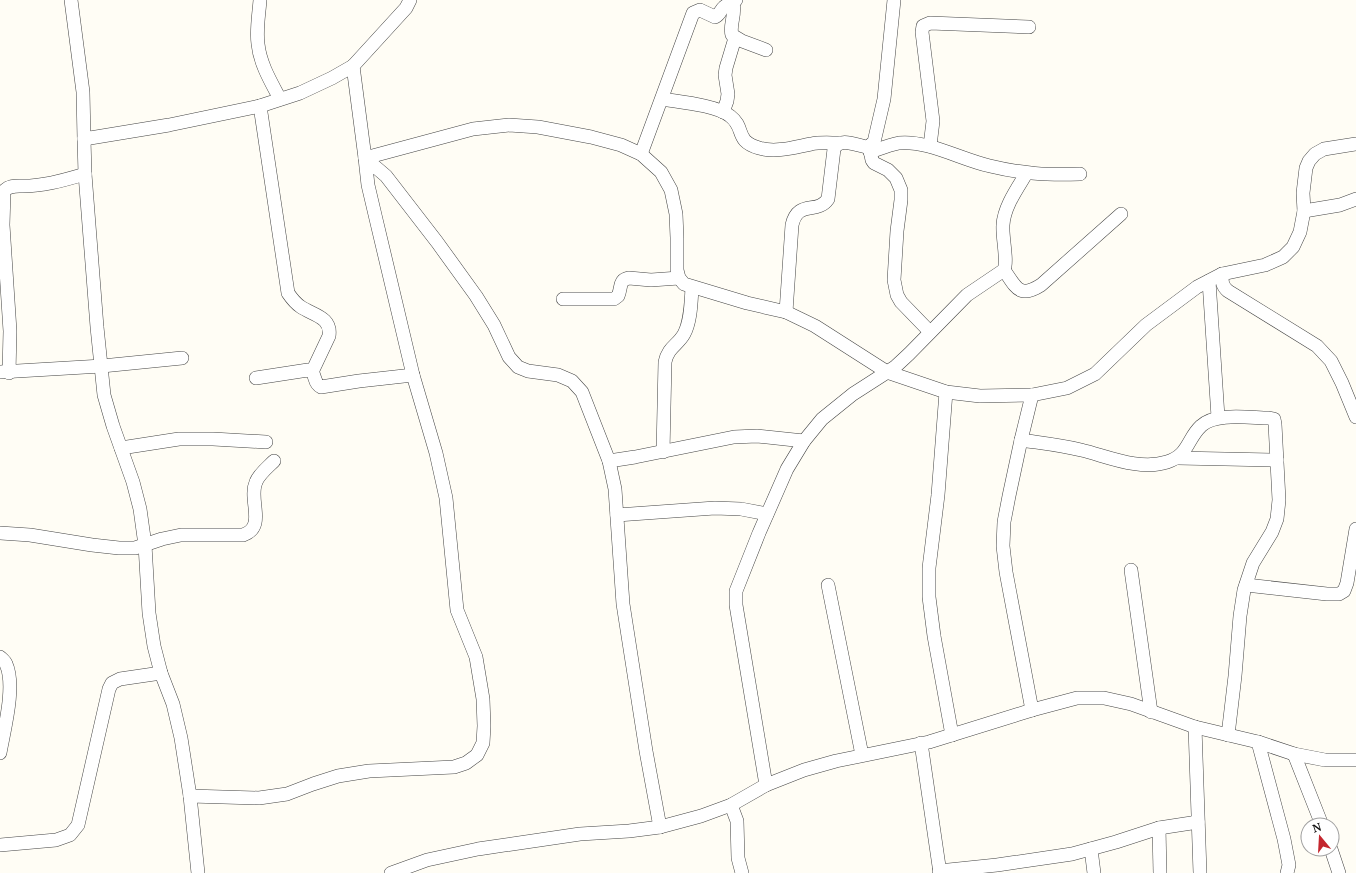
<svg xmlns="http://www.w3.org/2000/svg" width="1356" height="873" font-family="'Noto Serif',serif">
<rect width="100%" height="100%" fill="#fffdf5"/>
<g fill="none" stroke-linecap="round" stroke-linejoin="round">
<defs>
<g id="street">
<path d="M71,0L83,92L84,139L169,125L260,106L300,93L332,78L353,66L365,158L473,129L509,125L538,127L591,137L621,145L641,154L661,172L671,190L676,214L677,238V270L679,278L684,284L747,303L786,312L815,326L887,372L946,392L980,396L1032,395L1067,388L1095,374L1146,325L1197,287L1222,274L1265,265L1283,257L1293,247L1300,232L1304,211L1303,193L1306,168L1309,161L1315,154L1324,149L1356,144"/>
<path d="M260,0C259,14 256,30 258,44C260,64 271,82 280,99"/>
<path d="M733,3C736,15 729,25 732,35L742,41L766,50"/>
<path d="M353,66L406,8L410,0"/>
<path d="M662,99C680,102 716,105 730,116C746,128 734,141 759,148C776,153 795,147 811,144C820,142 830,143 839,143"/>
<path d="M260,106L288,293C292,299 295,303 301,307C313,315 332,317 329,336L312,372"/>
<path d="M723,112L727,101L728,94L725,75L726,68L735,38"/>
<path d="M84,139L85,174L97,327L104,395L113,426L133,482L140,509L145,545L149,613L154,646L161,673L173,704L181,738L190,796"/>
<path d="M869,146L872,160L874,163L888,170L896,178L901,190V200L897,231L894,280L897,295L901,302L930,332"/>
<path d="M930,146L933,121L922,32L923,26L930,23L1029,27"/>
<path d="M870,152C879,149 889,145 899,143C928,140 962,160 990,166C1023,174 1047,175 1080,174"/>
<path d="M641,154L693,13L700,10L715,17C721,14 720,10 724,7C728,3 732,5 736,0"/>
<path d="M1304,211L1340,205L1356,199"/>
<path d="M1004,270C1016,287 1019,299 1041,285L1121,214"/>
<path d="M1222,274C1222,282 1222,286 1228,291L1317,346L1331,361L1342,383L1356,417"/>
<path d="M1209,281L1218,417"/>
<path d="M563,299H614L618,296C622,288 618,280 629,278L651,280L679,278"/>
<path d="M786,312L792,225C798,199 817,215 828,199L834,149C839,137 856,145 866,147L869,146L874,142L884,99L894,0"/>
<path d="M0,372L102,366L182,358"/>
<path d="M9,373L10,331L3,225L4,191C9,185 16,186 23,186C45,186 64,180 85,174"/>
<path d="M256,378L308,370L312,372C316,377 314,384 321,387L359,381L413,375"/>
<path d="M946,392L938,495L929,568V597L934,636L952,735"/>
<path d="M1032,395L1021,440L1009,496L1004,522L1003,546L1006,572L1032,710"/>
<path d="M1021,440C1041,443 1061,445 1081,450C1107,456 1139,471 1167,462C1189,455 1187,439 1201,426C1215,412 1251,418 1269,418L1274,419L1275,424L1279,500L1277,519L1272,532L1253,563L1244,590L1240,616L1235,676L1228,735"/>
<path d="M121,448L179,439H213L266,442"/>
<path d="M663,452L665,362C668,347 678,345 684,334C691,321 691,302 692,288"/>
<path d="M1178,458L1277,460"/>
<path d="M609,461L635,457L734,437L757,436L804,441"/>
<path d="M617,515L715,508L741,509L767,514"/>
<path d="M0,533L30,535L92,545L119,548H135L162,539L181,535H243C267,527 248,500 256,482C259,474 268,467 274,461"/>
<path d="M1131,570L1151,712"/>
<path d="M828,585L862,755"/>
<path d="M1246,585L1327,594H1339L1344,591L1347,583L1356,529"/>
<path d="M0,657C2,659 5,661 6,664C16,686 4,730 0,753"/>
<path d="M1195,727L1200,873"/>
<path d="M1258,742L1284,839L1289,865L1287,873"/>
<path d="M921,743L940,873"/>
<path d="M1294,754L1322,825"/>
<path d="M766,785L736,605V591L759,533L787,469L804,441L822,419L853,394L895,367L909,354L967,295L1004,270C1008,260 1002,238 1003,225C1004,207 1017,189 1026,174"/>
<path d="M731,805L737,821L738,858L742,873"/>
<path d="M1159,828L1160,873"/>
<path d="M0,845L56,840L70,835L78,825L109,689L112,683L120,679L161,673"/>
<path d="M1091,849L1094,873"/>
<path d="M1331,849L1339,873"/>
<path d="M939,871L997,865L1072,854L1116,842L1159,828L1198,822"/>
<path d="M198,873L190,796L259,798L287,794L313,784L338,776L369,771L454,767L466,763L477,755L483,743L484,726L483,699L476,657L457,610L446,498L436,453L413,375L376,219L368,185L365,158L386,176L437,242L476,296L494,325L509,357L518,367L528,371L558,375L572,381L582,392L609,461L615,489L623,604L646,751L660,827"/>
<path d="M391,873L427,860L478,849L580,834L629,831L660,827L701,816L731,805L766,785L804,770L836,761L929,742L1032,710L1077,698H1104L1131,704L1195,727L1258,742L1294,754L1325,760H1356"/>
</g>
</defs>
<use href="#street" stroke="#444" stroke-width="14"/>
<use href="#street" stroke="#fff" stroke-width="13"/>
</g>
<g transform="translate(1320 837) rotate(342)"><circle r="19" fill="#ffffff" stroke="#a0a0a0"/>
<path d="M0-3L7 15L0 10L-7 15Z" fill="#c4262e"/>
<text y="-6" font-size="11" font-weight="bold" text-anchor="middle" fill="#111111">N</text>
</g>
</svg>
